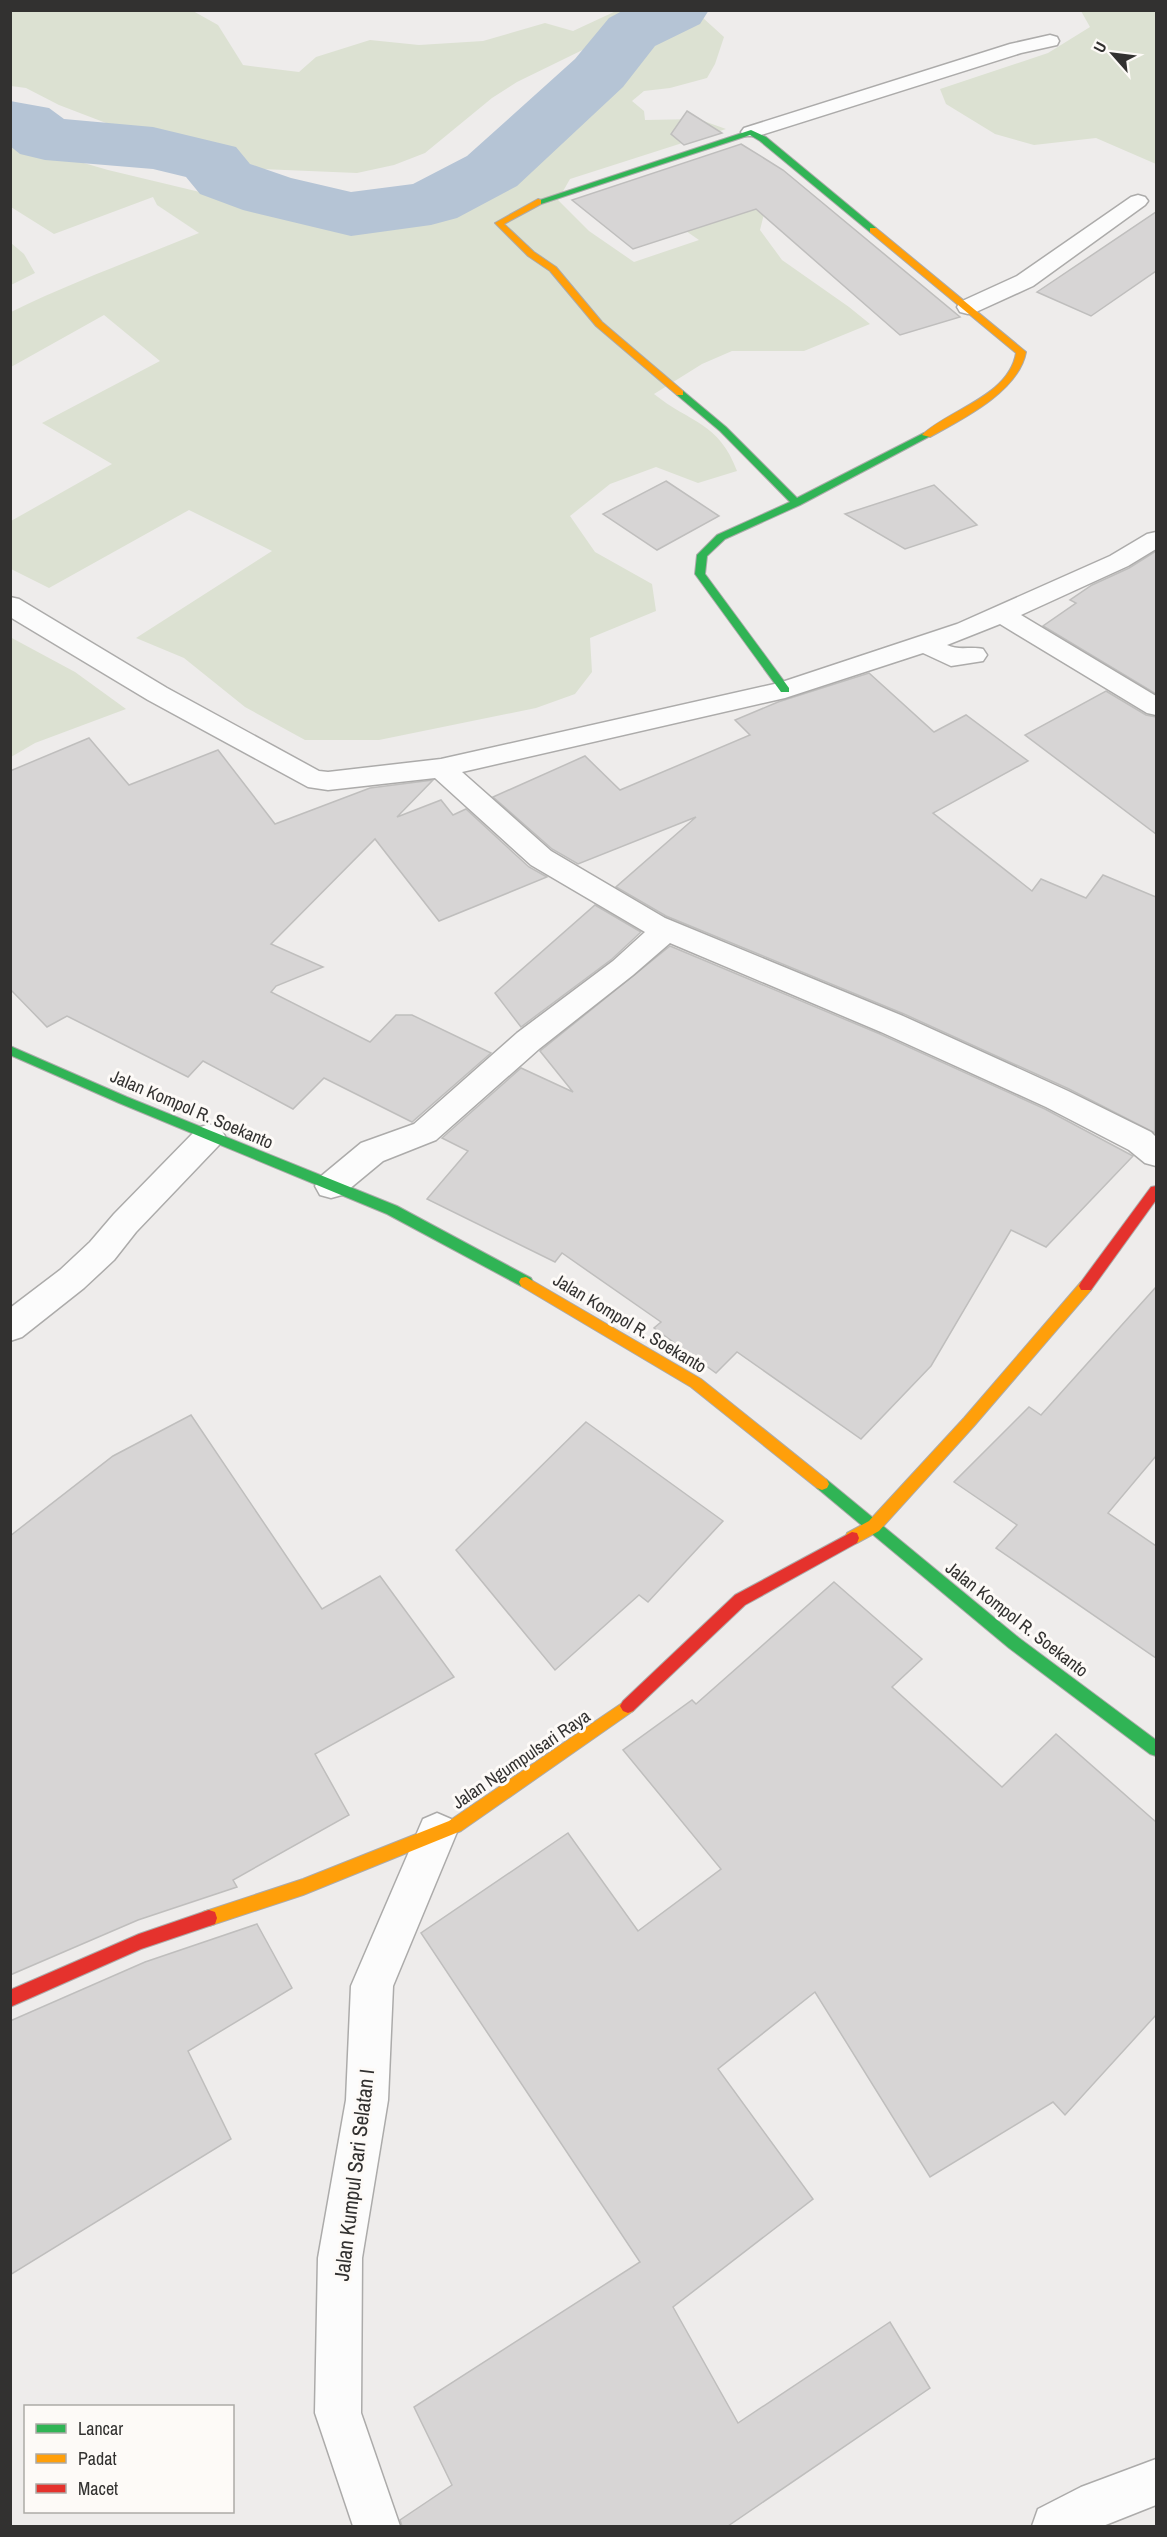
<svg xmlns="http://www.w3.org/2000/svg" width="1167" height="2537" font-family="'Archivo Narrow',sans-serif">
<rect width="100%" height="100%" fill="#eeeceb"/>
<g fill="#dce1d2">
<path d="M11,10L193,11L218,25L243,65L299,72L316,57L370,40L419,45L483,41L545,23L573,31L616,11H641L640,15L603,40L517,82L492,98L425,153L394,165L357,173L261,169L184,145L140,136L59,105L26,88L11,86Z"/>
<path d="M1081,11H1156V164L1096,138L1034,145L995,134L946,104L940,89L1048,53L1090,27Z"/>
<path d="M702,17L724,37L715,64L707,78L670,88L644,91L632,101L644,111L645,120L698,119L726,129L570,179L558,200L589,231L634,262L699,240L654,209L747,192L764,214L760,230L782,260L849,307L870,324L804,351H732L702,364L654,394C690,423 719,422 737,471L698,483L656,467L610,484L570,516L595,552L652,584L656,611L590,638L592,672L575,694L536,708L379,740H305L245,707L184,658L136,638L272,551L189,510L49,588L11,569V521L112,464L42,423L160,361L104,315L11,367V312C72,282 136,259 199,233L157,205L153,197L54,234L11,207V142L108,170L229,199L374,224L407,218L506,188L572,128L585,113L589,99L606,80L646,46Z"/>
<path d="M11,243L24,254L35,273L11,285Z"/>
<path d="M10,637L75,672L126,709L35,743L11,757Z"/>
</g>
<g fill="none" stroke-linecap="round" stroke-linejoin="round">
<path fill="#b5c4d5" fill-rule="evenodd" d="M624,10H709L700,24L655,46L623,87L517,186L457,218L431,225L351,236L243,210L200,194L186,177L153,169L45,160L20,154L10,146V101L49,108L64,119L153,127L236,147L250,164L291,178L351,192L413,184L467,156L575,59L609,18Z"/>
</g>
<g fill="#d7d5d5" stroke="#bfbebd" stroke-width="1.5">
<path d="M687,111L722,133L684,145L671,134Z"/>
<path d="M741,144L783,170L960,317L900,335L756,209L633,249L572,200Z"/>
<path d="M1156,212V271L1091,316L1037,292Z"/>
<path d="M666,481L719,516L657,550L603,514Z"/>
<path d="M934,485L977,525L905,549L845,514Z"/>
<path d="M1156,551V694L1043,626L1076,603L1070,600L1092,585L1129,568Z"/>
<path d="M869,673L934,732L966,715L1028,761L933,813L1032,891L1041,879L1086,898L1103,875L1156,897L1155,1133L1069,1089L904,1014L666,916L616,887L696,817L578,864L552,849L493,797L585,756L620,790L750,735L735,720L778,702Z"/>
<path d="M1106,691L1146,715L1156,717V834L1025,735Z"/>
<path d="M89,738L129,785L218,750L275,824L370,788L433,780L397,817L441,800L453,815L466,809L529,867L547,877L439,921L375,839L271,944L323,967L276,986L271,992L370,1042L396,1015H412L491,1053L412,1122L324,1078L293,1109L203,1061L188,1077L67,1016L47,1027L10,989V771Z"/>
<path d="M595,905L641,932L612,959L521,1027L495,993Z"/>
<path d="M670,946L880,1034L1045,1109L1133,1156L1046,1247L1011,1230L931,1366L861,1439L737,1352L716,1373L654,1328L661,1322L562,1253L555,1262L427,1199L468,1151L442,1138L521,1068L573,1092L540,1051Z"/>
<path d="M1156,1287V1456L1108,1513L1156,1546V1658L996,1548L1017,1525L954,1482L1029,1407L1041,1415Z"/>
<path d="M191,1415L322,1609L380,1576L454,1677L315,1754L349,1815L233,1880L237,1887L138,1920L10,1975V1536L113,1456Z"/>
<path d="M586,1422L723,1521L648,1602L639,1595L555,1670L456,1550Z"/>
<path d="M834,1582L922,1659L892,1687L1002,1787L1056,1734L1156,1822V2015L1065,2115L1053,2102L930,2177L815,1992L718,2069L813,2199L673,2307L738,2423L890,2322L930,2388L728,2526H402L400,2520L452,2485L414,2407L640,2262L421,1933L568,1833L638,1931L721,1869L623,1750L692,1700L696,1704Z"/>
<path d="M257,1924L292,1988L188,2051L231,2139L10,2275V2021L145,1962Z"/>
</g>
<g fill="none" stroke-linecap="round" stroke-linejoin="round">
<defs>
<g id="street">
<path d="M1050,35L1057,37L1059,41L1057,45L1021,53L758,136H744L741,132L744,128L1010,44Z"/>
<path d="M1138,195L1145,197L1148,201L1145,205L1033,286L976,312L968,314L960,312L957,307L960,302L1017,276L1131,197Z"/>
<path d="M1156,532V549L1128,566L1021,615L1156,696V715L1147,713L1000,624L947,645C959,651 971,646 983,649L987,655L983,661L951,666L923,653L785,698L462,772L551,851L665,918L903,1016L1068,1091L1151,1132L1156,1137V1166L1145,1163L1129,1150L1046,1107L881,1032L670,943L633,975L539,1049L436,1140L383,1161L342,1195L331,1198L320,1195L315,1186L320,1177L361,1143L414,1124L517,1033L613,961L645,932L531,865L435,778L328,790L308,787L148,700L10,617V597L19,599L167,688L319,771L328,772L441,759L779,683L957,624L1110,556L1147,534Z"/>
<path d="M209,1124L220,1128L225,1136L220,1144L136,1232L114,1260L84,1288L22,1337L10,1341V1308L60,1270L90,1242L114,1214L198,1128Z"/>
<path d="M437,1813L451,1819L457,1832L393,1986L388,2100L362,2258L361,2413L400,2526H353L315,2413L318,2258L346,2100L351,1986L423,1819Z"/>
<path d="M1156,2459V2505L1103,2526H1032L1038,2509L1081,2487Z"/>
</g>
<g id="fast">
<path d="M751,130L766,137L876,228V232H870L760,141L750,135L541,204L534,202Z"/>
<path d="M677,391H683L726,427L797,498L924,433L932,435L800,505L725,539L707,556L705,574L789,688V692H781L695,574L697,555L717,535L790,502L720,431L677,395Z"/>
<path d="M10,1046L127,1097L397,1206L531,1278L533,1282L531,1286H521L387,1214L119,1103L10,1055Z"/>
<path d="M822,1478L827,1480L1019,1638L1156,1740V1756L1150,1754L1009,1648L817,1488L815,1484L817,1480Z"/>
</g>
<g id="slow">
<path d="M538,199L541,200V204L504,224L534,252L556,267L602,322L683,391V395H677L596,326L550,271L528,256L495,223Z"/>
<path d="M870,228H876L1026,352C1019,391 963,419 930,437L922,435C950,409 1009,396 1016,353L870,232Z"/>
<path d="M526,1277L701,1379L827,1480L829,1484L827,1488L822,1490L817,1488L691,1387L521,1286L519,1282L521,1278Z"/>
<path d="M1086,1281L1091,1282L1093,1286L1091,1290L974,1426L879,1531L857,1543L852,1544L847,1543L845,1538L847,1533L869,1521L964,1418L1081,1282Z"/>
<path d="M628,1699L633,1701L636,1706L633,1711L461,1831L303,1895L209,1926L203,1924L201,1918L203,1912L303,1879L449,1821Z"/>
</g>
<g id="jam">
<path d="M1156,1186V1200L1091,1290H1081L1079,1286L1081,1282L1151,1187Z"/>
<path d="M852,1532L857,1533L859,1538L857,1543L745,1605L633,1711L628,1713L623,1711L620,1706L623,1701L735,1595Z"/>
<path d="M209,1910L215,1912L217,1918L215,1924L141,1949L10,2007V1990L139,1934Z"/>
</g>
</defs>
<use href="#street" stroke="#acabaa" stroke-width="3"/>
<use href="#fast" stroke="#acabaa" stroke-width="2"/>
<use href="#slow" stroke="#acabaa" stroke-width="2"/>
<use href="#jam" stroke="#acabaa" stroke-width="2"/>
<use href="#street" fill="#fcfcfc" fill-rule="evenodd"/>
<use href="#fast" fill="#30b455" fill-rule="evenodd"/>
<use href="#slow" fill="#ff9f0a" fill-rule="evenodd"/>
<use href="#jam" fill="#e5322d" fill-rule="evenodd"/>
</g>
<g text-anchor="middle" dominant-baseline="central" stroke-width="6" stroke-linejoin="round" paint-order="stroke">
<g font-size="18" fill="#323130" stroke="#fdfaf7">
<text transform="translate(192 1109) rotate(23)">Jalan Kompol R. Soekanto</text>
<text transform="translate(630 1323) rotate(31)">Jalan Kompol R. Soekanto</text>
<text transform="translate(1017 1619) rotate(38)">Jalan Kompol R. Soekanto</text>
<text transform="translate(521 1759) rotate(-34)">Jalan Ngumpulsari Raya</text>
</g>
<g font-size="21" fill="#323130" stroke="#fdfaf7">
<text transform="translate(354 2175) rotate(-83)">Jalan Kumpul Sari Selatan I</text>
</g>
</g>
<rect width="1167" height="2537" fill="none" stroke="#323130" stroke-width="24"/>
<rect x="24" y="2405" width="210" height="108" fill="#fdfaf7" stroke="#acaaa7" stroke-width="1.5"/>
<rect x="36" y="2424" width="30" height="9" fill="#30b455" stroke="#acaaa7" stroke-width="1.5"/>
<text x="78" y="2435" font-size="18" fill="#323130">Lancar</text>
<rect x="36" y="2454" width="30" height="9" fill="#ff9f0a" stroke="#acaaa7" stroke-width="1.5"/>
<text x="78" y="2465" font-size="18" fill="#323130">Padat</text>
<rect x="36" y="2484" width="30" height="9" fill="#e5322d" stroke="#acaaa7" stroke-width="1.5"/>
<text x="78" y="2495" font-size="18" fill="#323130">Macet</text>
<g transform="translate(1113 54) rotate(298)" stroke="#fdfaf7" stroke-width="4.5" paint-order="stroke">
<path d="M0-4.5L10 22L0 15L-10 22Z" fill="#323130"/>
<text y="-9" font-size="16" font-weight="bold" text-anchor="middle" fill="#323130">U</text>
</g>
</svg>
